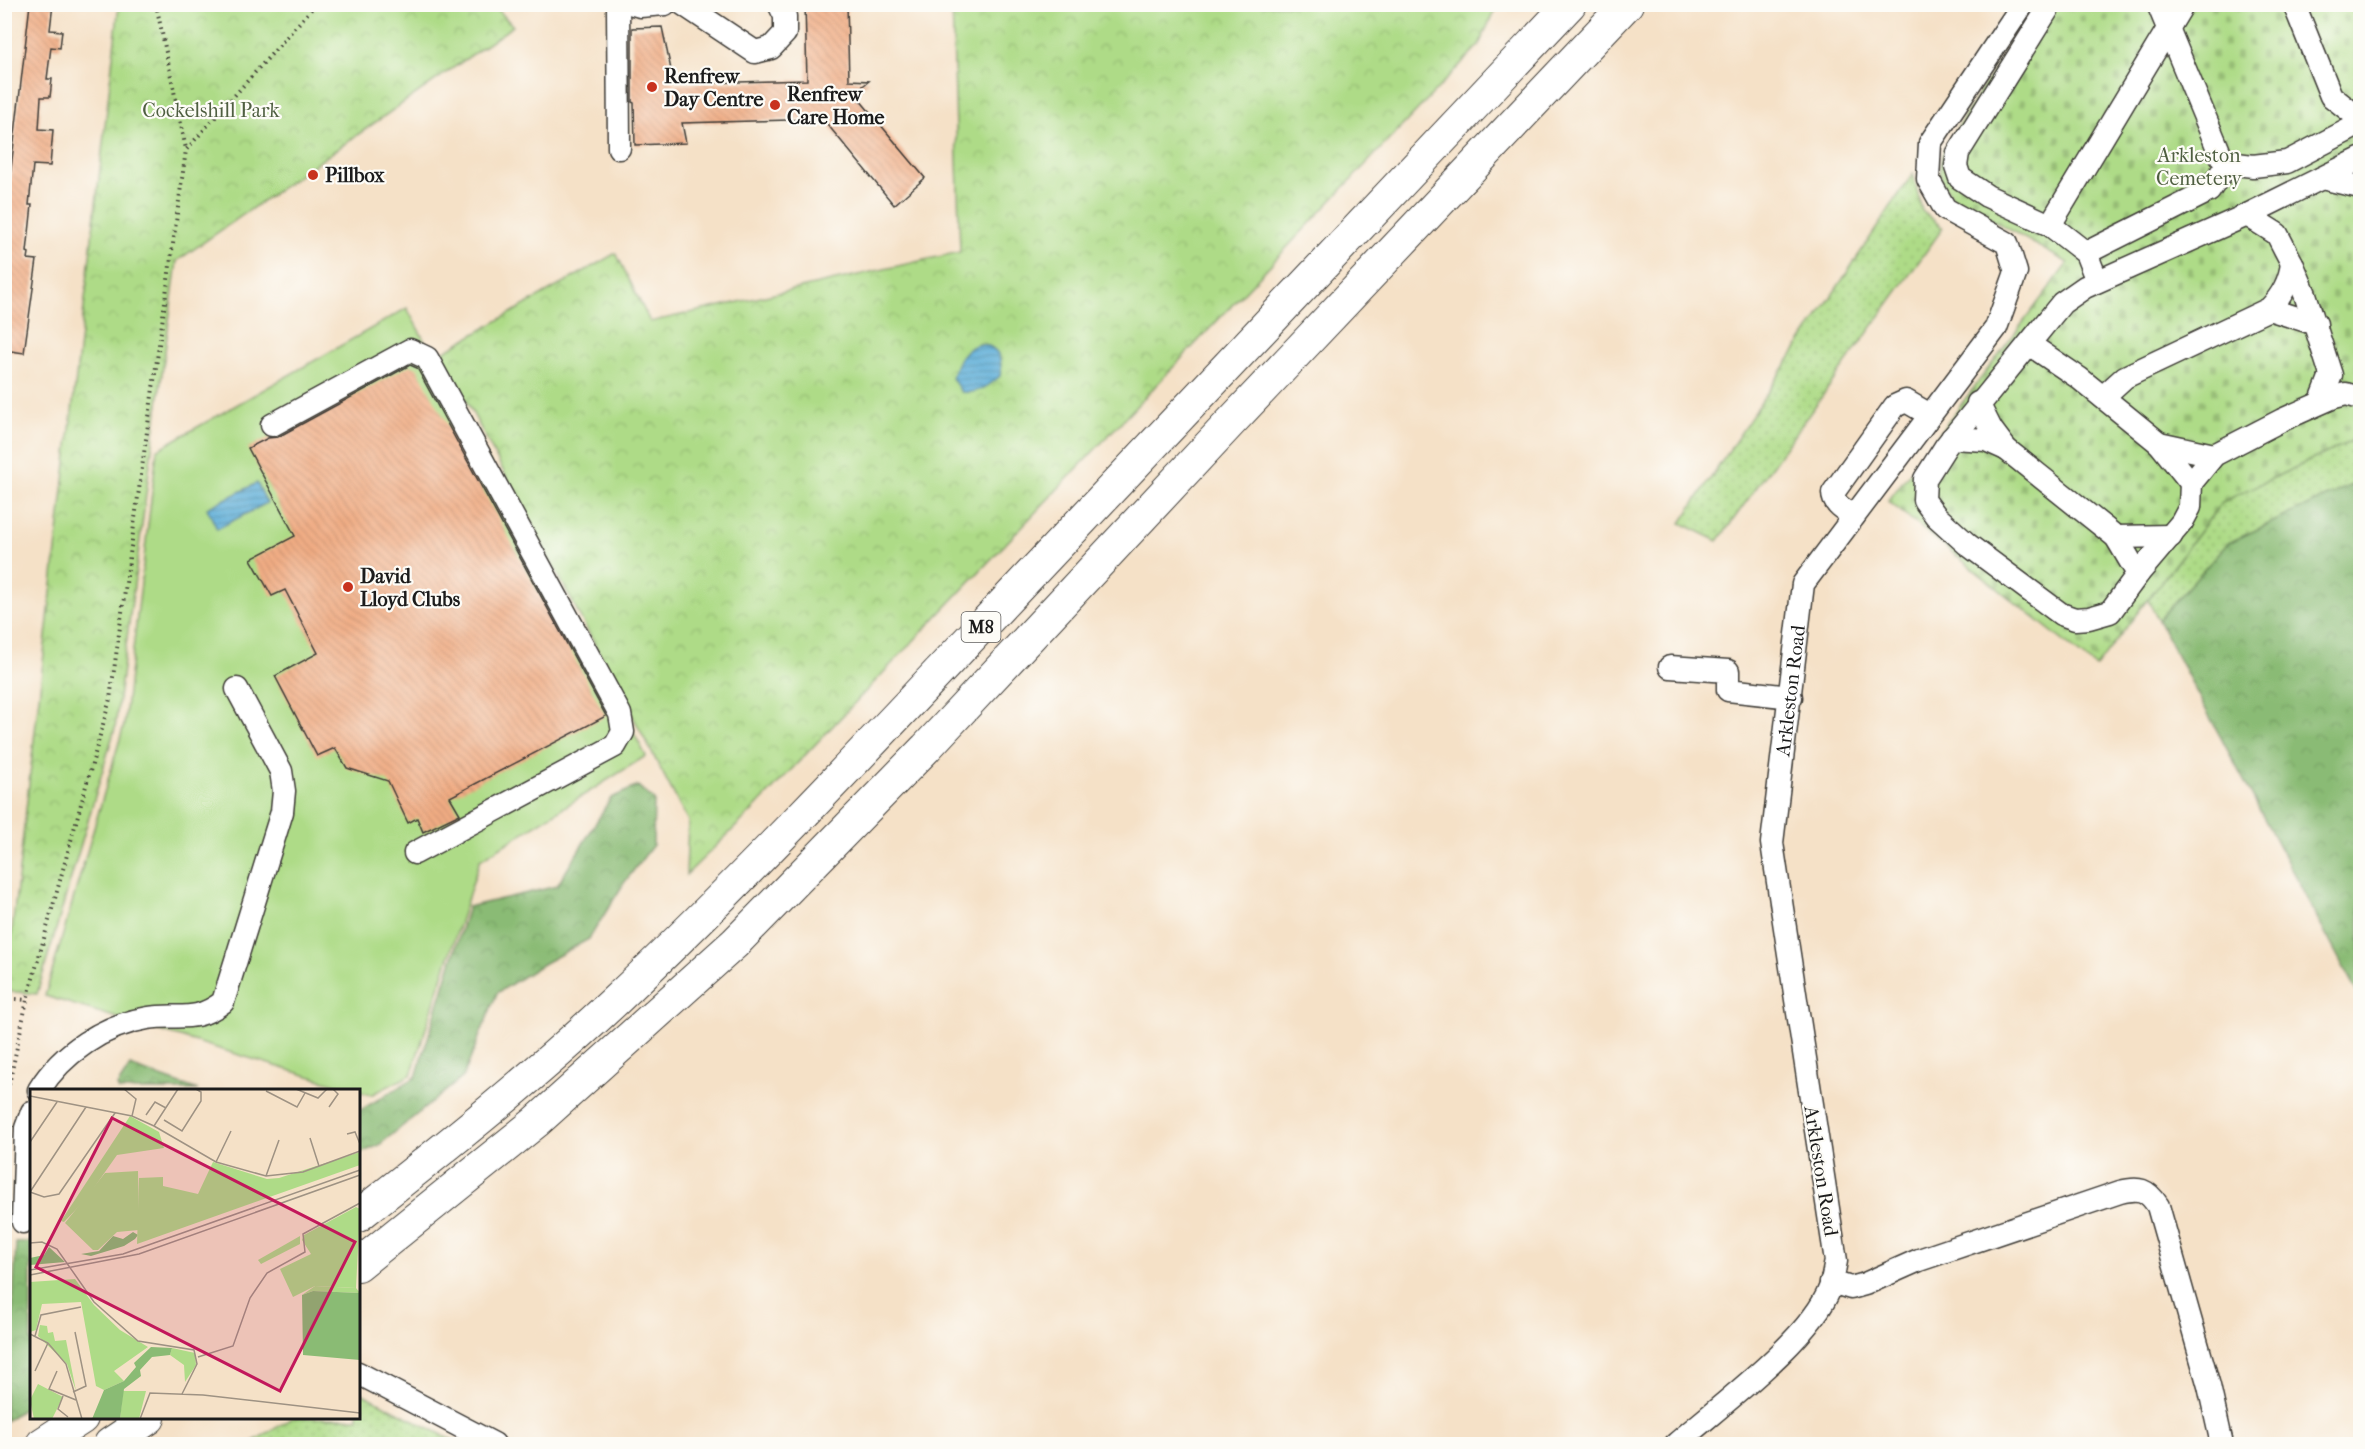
<svg xmlns="http://www.w3.org/2000/svg" width="2365" height="1449" font-family="'IM FELL French Canon',serif">
<defs>
<pattern id="grass-dots" width="8" height="8" patternUnits="userSpaceOnUse" patternTransform="scale(1.5)"><rect width="8" height="8" fill="#aedb87"/><path d="M2 2h.1M6 6h.1" fill="none" stroke="#95bb74" stroke-width="1.8" stroke-linecap="round"/></pattern>
<pattern id="forest-crowns" width="20" height="18" patternUnits="userSpaceOnUse" patternTransform="scale(1.5)"><rect width="20" height="18" fill="#8abb74"/><path d="M2 6a3 3 0 1 1 6 0M12 15a3 3 0 1 1 6 0" fill="none" stroke="#76a064"/></pattern>
<pattern id="cemetery-stones" width="16" height="16" patternUnits="userSpaceOnUse" patternTransform="scale(1.5)"><rect width="16" height="16" fill="#aedb87"/><path d="M2 7V4a2 2 0 0 1 4 0v3zM10 15v-3a2 2 0 0 1 4 0v3z" fill="#95bb74"/></pattern>
<pattern id="park-crowns" width="20" height="18" patternUnits="userSpaceOnUse" patternTransform="scale(1.5)"><rect width="20" height="18" fill="#aedb87"/><path d="M2 6a3 3 0 1 1 6 0M12 15a3 3 0 1 1 6 0" fill="none" stroke="#95bb74"/></pattern>
<pattern id="water-rules" width="6" height="5" patternUnits="userSpaceOnUse" patternTransform="scale(1.5)"><rect width="6" height="5" fill="#5eafd9"/><path d="M0 2.5h6" fill="none" stroke="#4d8eaf"/></pattern>
<pattern id="building-back-hatch" width="6" height="6" patternUnits="userSpaceOnUse" patternTransform="scale(1.5)"><rect width="6" height="6" fill="#f0ac83"/><path d="M-1 5l2 2M0 0l6 6M5-1l2 2" fill="none" stroke="#cd9371"/></pattern>
</defs>
<rect width="100%" height="100%" fill="#fdfcf7"/>
<filter id="ink" filterUnits="userSpaceOnUse"><feTurbulence type="fractalNoise" baseFrequency=".0167" numOctaves="2"/><feDisplacementMap in="SourceGraphic" scale="12" xChannelSelector="R" yChannelSelector="G"/><feConvolveMatrix kernelMatrix="1 2 1 2 8 2 1 2 1" color-interpolation-filters="sRGB"/></filter>
<filter id="wash" filterUnits="userSpaceOnUse"><feTurbulence type="fractalNoise" baseFrequency=".008" numOctaves="4" result="noise"/><feDisplacementMap in="SourceGraphic" scale="24" xChannelSelector="R" yChannelSelector="G"/><feGaussianBlur stdDeviation="1.35" result="paint"/><feColorMatrix in="noise" values="0 0 0 0 0 0 0 0 0 0 0 0 0 0 0 0 0 1.4 0 .05"/><feComposite in="paint" operator="in"/></filter>
<g filter="url(#wash)">
<rect width="100%" height="100%" fill="#f5e1c7"/>
<g fill="url(#grass-dots)" stroke="#657c52" stroke-width="1.5">
<path d="M1913,173L1922,211L1943,228L1718,541L1681,523Z"/>
<path d="M2360,437V481L2228,543L2158,620L2148,600L2222,502Z"/>
<path d="M359,1392L460,1444H249L292,1418H358Z"/>
</g>
<g fill="url(#forest-crowns)" stroke="#536c48" stroke-width="1.5">
<path d="M2360,481V998L2158,620L2228,543Z"/>
<path d="M638,786L654,800L653,845L624,883L589,939L543,964L497,993L463,1077L379,1145L359,1154V1111L416,1077L468,907L557,886L611,798Z"/>
<path d="M130,1066L198,1090H119L117,1086Z"/>
<path d="M31,1242V1404L5,1421V1333L12,1327L16,1243Z"/>
</g>
<path fill="url(#cemetery-stones)" stroke="#657c52" stroke-width="1.5" d="M2034,5H2360V437L2222,502L2096,667L1888,501L2068,263L1954,198C1938,183 1938,170 1944,149Z"/>
<g fill="url(#park-crowns)" stroke="#657c52" stroke-width="1.5">
<path d="M119,5H494L513,26L177,261L115,728L37,994L5,991Z"/>
<path d="M952,5H1497L1479,45L753,810L686,875L688,821L441,353L616,253L650,322L960,252Z"/>
</g>
<path fill="#aedb87" stroke="#657c52" stroke-width="1.5" d="M407,308L646,756L480,860L411,1075L371,1095L45,996L124,725L157,450Z"/>
<g fill="url(#water-rules)" stroke="#3d667a" stroke-width="1.5">
<path d="M982,344C999,347 1003,360 1000,376C988,387 977,394 961,392L952,378C957,361 963,346 982,344Z"/>
<path d="M257,483L267,503L217,529L207,508Z"/>
</g>
<g id="blocks">
<g fill="url(#building-back-hatch)">
<path d="M30,4H53L50,30L62,31L60,48L51,47L47,79H52L50,97H41L39,129L53,130L50,166L33,165L29,205H32L27,252L29,253L28,259L37,260L24,353L4,350V229Z"/>
<path d="M805,4H847L849,80L869,81L854,93L925,178L894,205L823,119L682,123L686,143L635,145L634,103L632,102V28L662,27L674,84L807,80Z"/>
<path d="M410,365L417,368L606,716L450,797L460,814L423,832L417,818L408,823L388,781L347,768L335,748L317,756L275,676L318,653L285,590L272,596L251,559L295,536L248,448L268,438L278,437Z"/>
</g>
</g>
</g>
<g filter="url(#ink)">
<use href="#blocks" fill-opacity="0" stroke="#3d3a36" stroke-width="1.5"/>
<g fill="none" stroke-linecap="round" stroke-linejoin="round">
<defs>
<g id="minor">
<path d="M618,4L619,148"/>
<path d="M633,4L640,6L665,4"/>
<path d="M683,4L755,52L771,48L785,33V16L779,4"/>
<path d="M2051,4L1958,153L1956,166L1960,178L1987,196L2050,225L2086,253L2097,281"/>
<path d="M2158,4L2221,156L2228,163L2253,166L2287,162L2360,124"/>
<path d="M2294,4L2331,96L2360,119"/>
<path d="M2322,178L2360,187"/>
<path d="M2247,215L2277,234L2292,263L2305,294L2331,375L2321,401"/>
<path d="M2050,225L2183,4"/>
<path d="M2086,253L2209,191L2228,163"/>
<path d="M2269,309L2316,324"/>
<path d="M2029,344L2079,378L2159,443L2191,483L2214,455L2282,420L2334,397L2346,394L2360,398"/>
<path d="M2103,397L2125,377L2269,309C2282,296 2290,282 2292,263"/>
<path d="M1978,403L1991,429L2006,449L2116,537L2138,574"/>
<path d="M272,425L410,350L427,358L620,714L623,732L615,746L415,853"/>
<path d="M1952,438L1986,440L2006,449"/>
<path d="M2159,443L2214,455"/>
<path d="M2191,483L2190,507L2182,522L2138,574L2110,612L2089,618L2075,619L2061,614L1967,544L1936,516L1924,500L1925,479L1946,446L2062,303L2085,287L2247,215L2360,159"/>
<path d="M1854,516C1845,510 1833,505 1833,493L1895,406L1906,401L1930,415"/>
<path d="M2116,537L2171,536"/>
<path d="M1670,667L1728,671V690L1791,697"/>
<path d="M39,1090C62,1053 104,1025 148,1018C179,1013 194,1024 223,1002L282,812L284,791L281,771L237,689"/>
<path d="M23,1222L26,1128L32,1112"/>
<path d="M1831,1282L1851,1288L1865,1284L1919,1260L2120,1192C2139,1187 2147,1189 2158,1206L2209,1386L2222,1444"/>
<path d="M358,1373L494,1444"/>
<path id="s1" d="M1676,1444C1717,1408 1812,1338 1830,1288C1833,1280 1834,1270 1836,1261L1772,843L1803,584L1996,328L2016,272L2007,243L1945,209L1928,179L1930,143L2023,4"/>
</g>
<g id="highway">
<path d="M358,1216C446,1147 534,1077 616,1000C760,864 895,718 1031,574C1211,384 1390,194 1570,4"/>
<path d="M358,1265L536,1122L735,943L926,748L1229,424L1627,4"/>
<path d="M42,1444L82,1418"/>
<path d="M110,1444L149,1418"/>
</g>
</defs>
<use href="#minor" stroke="#3d3a36" stroke-width="25"/>
<use href="#highway" stroke="#3d3a36" stroke-width="34"/>
<g stroke="#3d3a36" stroke-width="4" stroke-dasharray="1.5 4.5" stroke-linecap="butt">
<path d="M156,4L186,149"/>
<path d="M4,998L27,1000"/>
<path d="M4,1108L27,1000L110,699L186,150L316,4"/>
</g>
<use href="#minor" stroke="#fff" stroke-width="22"/>
<use href="#highway" stroke="#fff" stroke-width="32"/>
</g>
</g>
<g fill="#c8321e" stroke="#fdfcf7" stroke-width="2">
<circle cx="652" cy="87" r="6"/>
<circle cx="775" cy="105" r="6"/>
<circle cx="313" cy="175" r="6"/>
<circle cx="348" cy="587" r="6"/>
</g>
<g text-anchor="middle" dominant-baseline="central" stroke-width="4.5" stroke-linejoin="round" paint-order="stroke">
<rect fill="#fdfcf7" stroke="#605f5e" stroke-width="1.5" x="961.5" y="612" width="39" height="30" rx="4.5"/>
<g font-size="18" font-weight="bold" fill="#1c1c1c">
<text x="981" y="627">M8</text>
</g>
<g font-size="20" font-weight="bold" fill="#1c1c1c" stroke="#fdfcf7" text-anchor="start">
<text x="664" y="76">Renfrew<tspan x="664" dy="23">Day Centre</tspan></text>
<text x="787" y="94">Renfrew<tspan x="787" dy="23">Care Home</tspan></text>
<text x="325" y="175">Pillbox</text>
<text x="360" y="576">David<tspan x="360" dy="23">Lloyd Clubs</tspan></text>
</g>
<g font-size="20" fill="#4f5f41" stroke="#fdfcf7">
<text x="211" y="110">Cockelshill Park</text>
<text x="2199" y="155">Arkleston<tspan x="2199" dy="23">Cemetery</tspan></text>
</g>
<g font-size="20" fill="#1c1c1c" stroke="#fdfcf7">
<text stroke="none"><textPath href="#s1" startOffset="825">Arkleston Road</textPath></text>
<text transform="translate(1821 1171) rotate(81)">Arkleston Road</text>
</g>
</g>
<g transform="translate(30 1089)">
<rect width="330" height="330" fill="#f5e1c7"/>
<path d="M270,147V155L231,175L228,171ZM45,190L64,216L90,241L118,258L84,282L94,292L74,301L66,297L51,213L12,215L6,241L0,243V193ZM285,197L326,199L330,204L283,202L272,206ZM10,236L17,237L18,244L23,243L25,252L36,251L46,302L37,275L8,247ZM142,259L165,264L166,276L155,293L154,276L140,266ZM8,295L33,308L22,330H4L0,311ZM93,302H116L109,330H90Z" fill="#aedb87"/>
<path d="M103,143L108,146L105,150L94,157L61,167L51,165L69,162L83,147L93,150ZM19,158L35,173L0,176V169L14,166ZM283,202L330,204V271L273,266L272,206ZM121,258L142,259L140,266L122,268L110,281L111,287L94,300L90,330H62L74,301L94,292L106,278L104,274Z" fill="#8abb74"/>
<path d="M326,118L330,120L326,199L285,197L263,208L250,180L281,165L272,151L274,146Z" fill="#aedb87"/>
<path d="M100,27L129,43L134,59L87,66L56,110L34,133L31,132ZM330,63V76L107,155L109,89L133,88V97L168,105L183,73L237,90L249,89Z" fill="#aedb87"/>
<path d="M108,82L109,141L87,143L68,161H63L35,134L75,84Z" fill="#aedb87"/>
<path fill="none" stroke="#9e9283" stroke-width="1.5" d="M94,0L106,10L102,27M266,0L288,9L297,0M236,2L267,18L275,4M0,7L102,27L124,37L148,0M299,18L308,5L303,0M116,26L125,13L136,19M134,31L152,42L171,12V3L166,0M124,37L186,73L236,87L273,83L330,62M317,45L325,43L330,55M280,49L289,77M0,53L27,13M186,73L201,42M236,87L249,51M0,103L14,108L29,105L85,24M0,103L56,18M0,154L12,153L27,160L64,213L108,252L164,261L167,275L152,305M0,181L93,165L330,81M0,186L109,165L330,86M0,245L18,254L36,275L52,330M5,247L11,226L51,218M168,268L203,257L220,209L237,184L275,163L273,145L330,114M5,282L18,254M27,282L19,300L46,311M43,303L56,297L45,243M33,307L28,320L38,328M110,330L120,304L173,306L330,324"/>
<path fill="#c2185b" fill-opacity="0.15" stroke="#c2185b" stroke-width="3" d="M82,29L325,153L250,302L6,178Z"/>
<rect width="330" height="330" fill="none" stroke="#1c1c1c" stroke-width="3"/>
</g>
<rect width="2365" height="1449" fill="none" stroke="#fdfcf7" stroke-width="24"/>
</svg>
